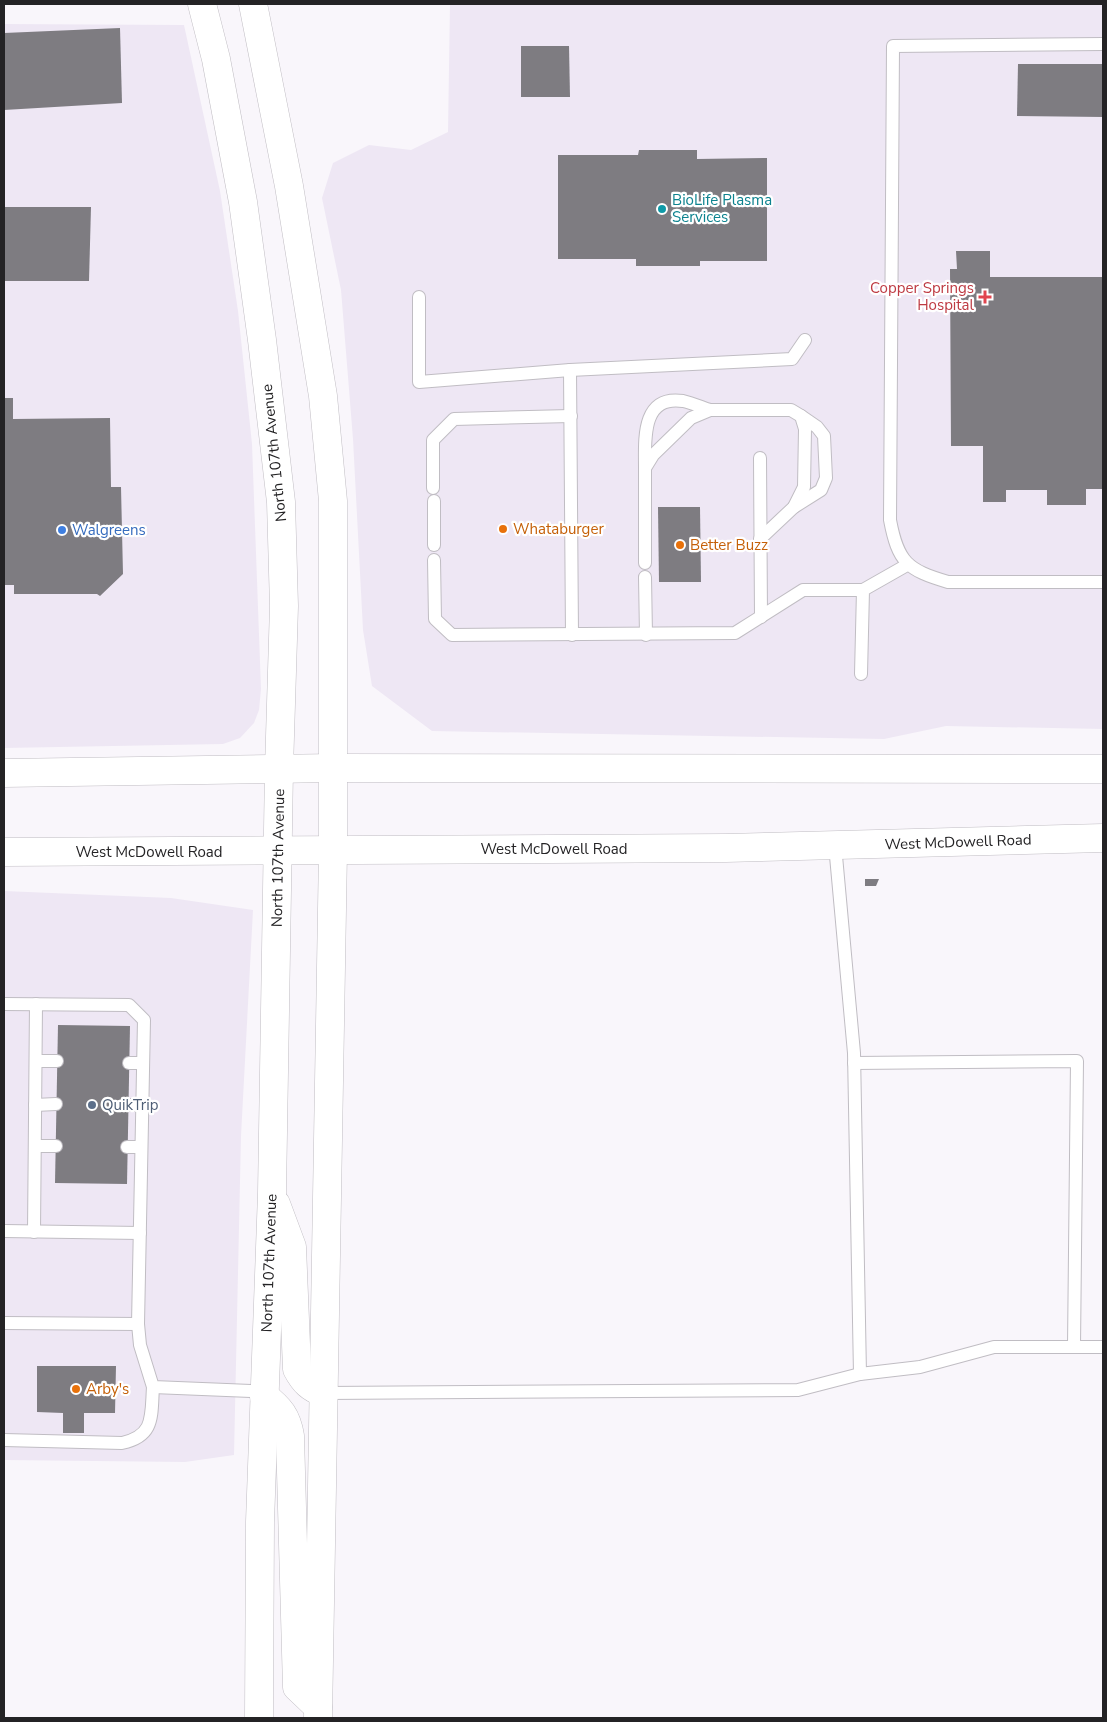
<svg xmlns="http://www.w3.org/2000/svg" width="1107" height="1722" font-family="'Nunito Sans',sans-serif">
<rect width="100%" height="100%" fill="#f9f6fb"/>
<g fill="#eee7f4">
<path d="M450,4H1103V729L946,726L884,739L432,731L372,686L363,630L353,439L341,290L322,198L333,163L369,145L411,150L448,132Z"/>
<path d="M4,24L184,25L220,191L238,311L252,444L261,689L259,710L254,723L240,738L223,744L4,748Z"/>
<path d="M4,891L171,898L253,910L241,1136L234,1455L185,1462L4,1460Z"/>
</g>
<g fill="#7e7c81">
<path d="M120,28L122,103L4,110V33Z"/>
<path d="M521,46H569L570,97H521Z"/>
<path d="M1018,64H1103V117L1017,116Z"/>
<path d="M639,150H697V159L767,158V261H700V266H636V259H558V155H638Z"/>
<path d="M4,207H91L89,281H4Z"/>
<path d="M956,251H990V277H1103V489H1086V505H1047V490H1006V502H983V446H951L950,269H957Z"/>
<path d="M4,398H13V419L110,418L111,487H121L123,574L100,596L97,594H14V585H4Z"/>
<path d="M658,507H700L701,582H659Z"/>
<path d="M865,879H879L876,886H865Z"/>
<path d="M58,1025L130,1026L127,1184L55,1183Z"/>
<path d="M37,1366H116L115,1413H84V1433H63V1413L37,1412Z"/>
</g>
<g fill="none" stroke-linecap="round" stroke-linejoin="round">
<defs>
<g id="lane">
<path d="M1103,44L893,46L890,520C898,562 907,570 948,582H1103"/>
<path d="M419,297V382L570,370L792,359L805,340"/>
<path d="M570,370L572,635"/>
<path d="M760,458L761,617"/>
<path d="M645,468C645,440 641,395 683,401C692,403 701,407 710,410"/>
<path d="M433,488V440L454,419L571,416"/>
<path d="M434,501V545"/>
<path d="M794,507L821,490L826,478L824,436L817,427L801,416"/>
<path d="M434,560L435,619L452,635L735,633L803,590H863"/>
<path d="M645,563V468L653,455L691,418L710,410H791L801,416L805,429L804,487L794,507L760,539"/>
<path d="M645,577L646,635"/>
<path d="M861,674L863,590L907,565"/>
<path d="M835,845L854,1053L860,1374"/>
<path d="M4,1004L129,1005L144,1020L138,1324L140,1345L153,1387L251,1391L264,1396"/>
<path d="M36,1061H57"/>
<path d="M129,1063H143"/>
<path d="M854,1063L1077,1061L1074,1347"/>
<path d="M35,1105L56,1104"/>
<path d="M128,1105H142"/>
<path d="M35,1146H56"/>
<path d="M127,1147H141"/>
<path d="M4,1231L140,1233"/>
<path d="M34,1232L36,1004"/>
<path d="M4,1323L138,1324"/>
<path d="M324,1393L798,1390L860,1374L920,1367L994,1347H1103"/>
<path d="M4,1440L122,1443C155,1436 151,1416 153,1387"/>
</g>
<g id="secondary">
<path d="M202,4L216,59L243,202L262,340L281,502L284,606L279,769L272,1193L260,1522L259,1718"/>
<path d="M253,4L289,186L323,396L333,501V851L318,1718"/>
<path d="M276,1204L292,1247L297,1369C304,1382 310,1388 324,1393"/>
<path d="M264,1396C280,1408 287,1417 290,1436L297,1687L318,1707"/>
</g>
<g id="primary">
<path d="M4,773L334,768L1103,769"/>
<path d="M4,852L726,848L1103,838"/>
</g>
</defs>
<use href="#lane" stroke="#c0bdc3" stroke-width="14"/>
<use href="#secondary" stroke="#c0bdc3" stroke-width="29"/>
<use href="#primary" stroke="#c0bdc3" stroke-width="29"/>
<use href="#lane" stroke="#fff" stroke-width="12"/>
<use href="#secondary" stroke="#fff" stroke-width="28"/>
<use href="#primary" stroke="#fff" stroke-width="28"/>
</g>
<circle fill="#0f9aa8" stroke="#fff" stroke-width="2" cx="662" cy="209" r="5"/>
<path fill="#e0444e" stroke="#fff" stroke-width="2" d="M982.5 289.5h5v5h5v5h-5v5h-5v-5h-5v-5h5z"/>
<g fill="#e8710a" stroke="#fff" stroke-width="2">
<circle cx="503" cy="529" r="5"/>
<circle cx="680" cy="545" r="5"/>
<circle cx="76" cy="1389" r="5"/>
</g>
<circle fill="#3f7fe0" stroke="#fff" stroke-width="2" cx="62" cy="530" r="5"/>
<circle fill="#5c6f8a" stroke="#fff" stroke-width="2" cx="92" cy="1105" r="5"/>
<g text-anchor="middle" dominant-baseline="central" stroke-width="4.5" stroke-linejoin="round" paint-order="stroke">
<g font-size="15" fill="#0d838f" stroke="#fff" text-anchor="start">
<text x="672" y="200">BioLife Plasma<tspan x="672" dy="17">Services</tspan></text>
</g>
<g font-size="15" fill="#be3a42" stroke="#fff" text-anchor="end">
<text x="974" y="288">Copper Springs<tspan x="974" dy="17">Hospital</tspan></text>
</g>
<g font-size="15" fill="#242325" stroke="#fff">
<text transform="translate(274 453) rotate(-96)">North 107th Avenue</text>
<text transform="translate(958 842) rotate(-2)">West McDowell Road</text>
<text x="554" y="849">West McDowell Road</text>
<text x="149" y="852">West McDowell Road</text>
<text transform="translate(278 858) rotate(-89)">North 107th Avenue</text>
<text transform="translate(269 1263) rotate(-88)">North 107th Avenue</text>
</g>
<g font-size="15" fill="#c56008" stroke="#fff" text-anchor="start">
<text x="513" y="529">Whataburger</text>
<text x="690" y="545">Better Buzz</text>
<text x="86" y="1389">Arby's</text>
</g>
<g font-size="15" fill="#366cbe" stroke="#fff" text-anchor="start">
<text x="72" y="530">Walgreens</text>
</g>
<g font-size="15" fill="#4e5e75" stroke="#fff" text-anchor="start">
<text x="102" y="1105">QuikTrip</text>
</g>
</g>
<rect width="1107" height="1722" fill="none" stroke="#242325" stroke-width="10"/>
</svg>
